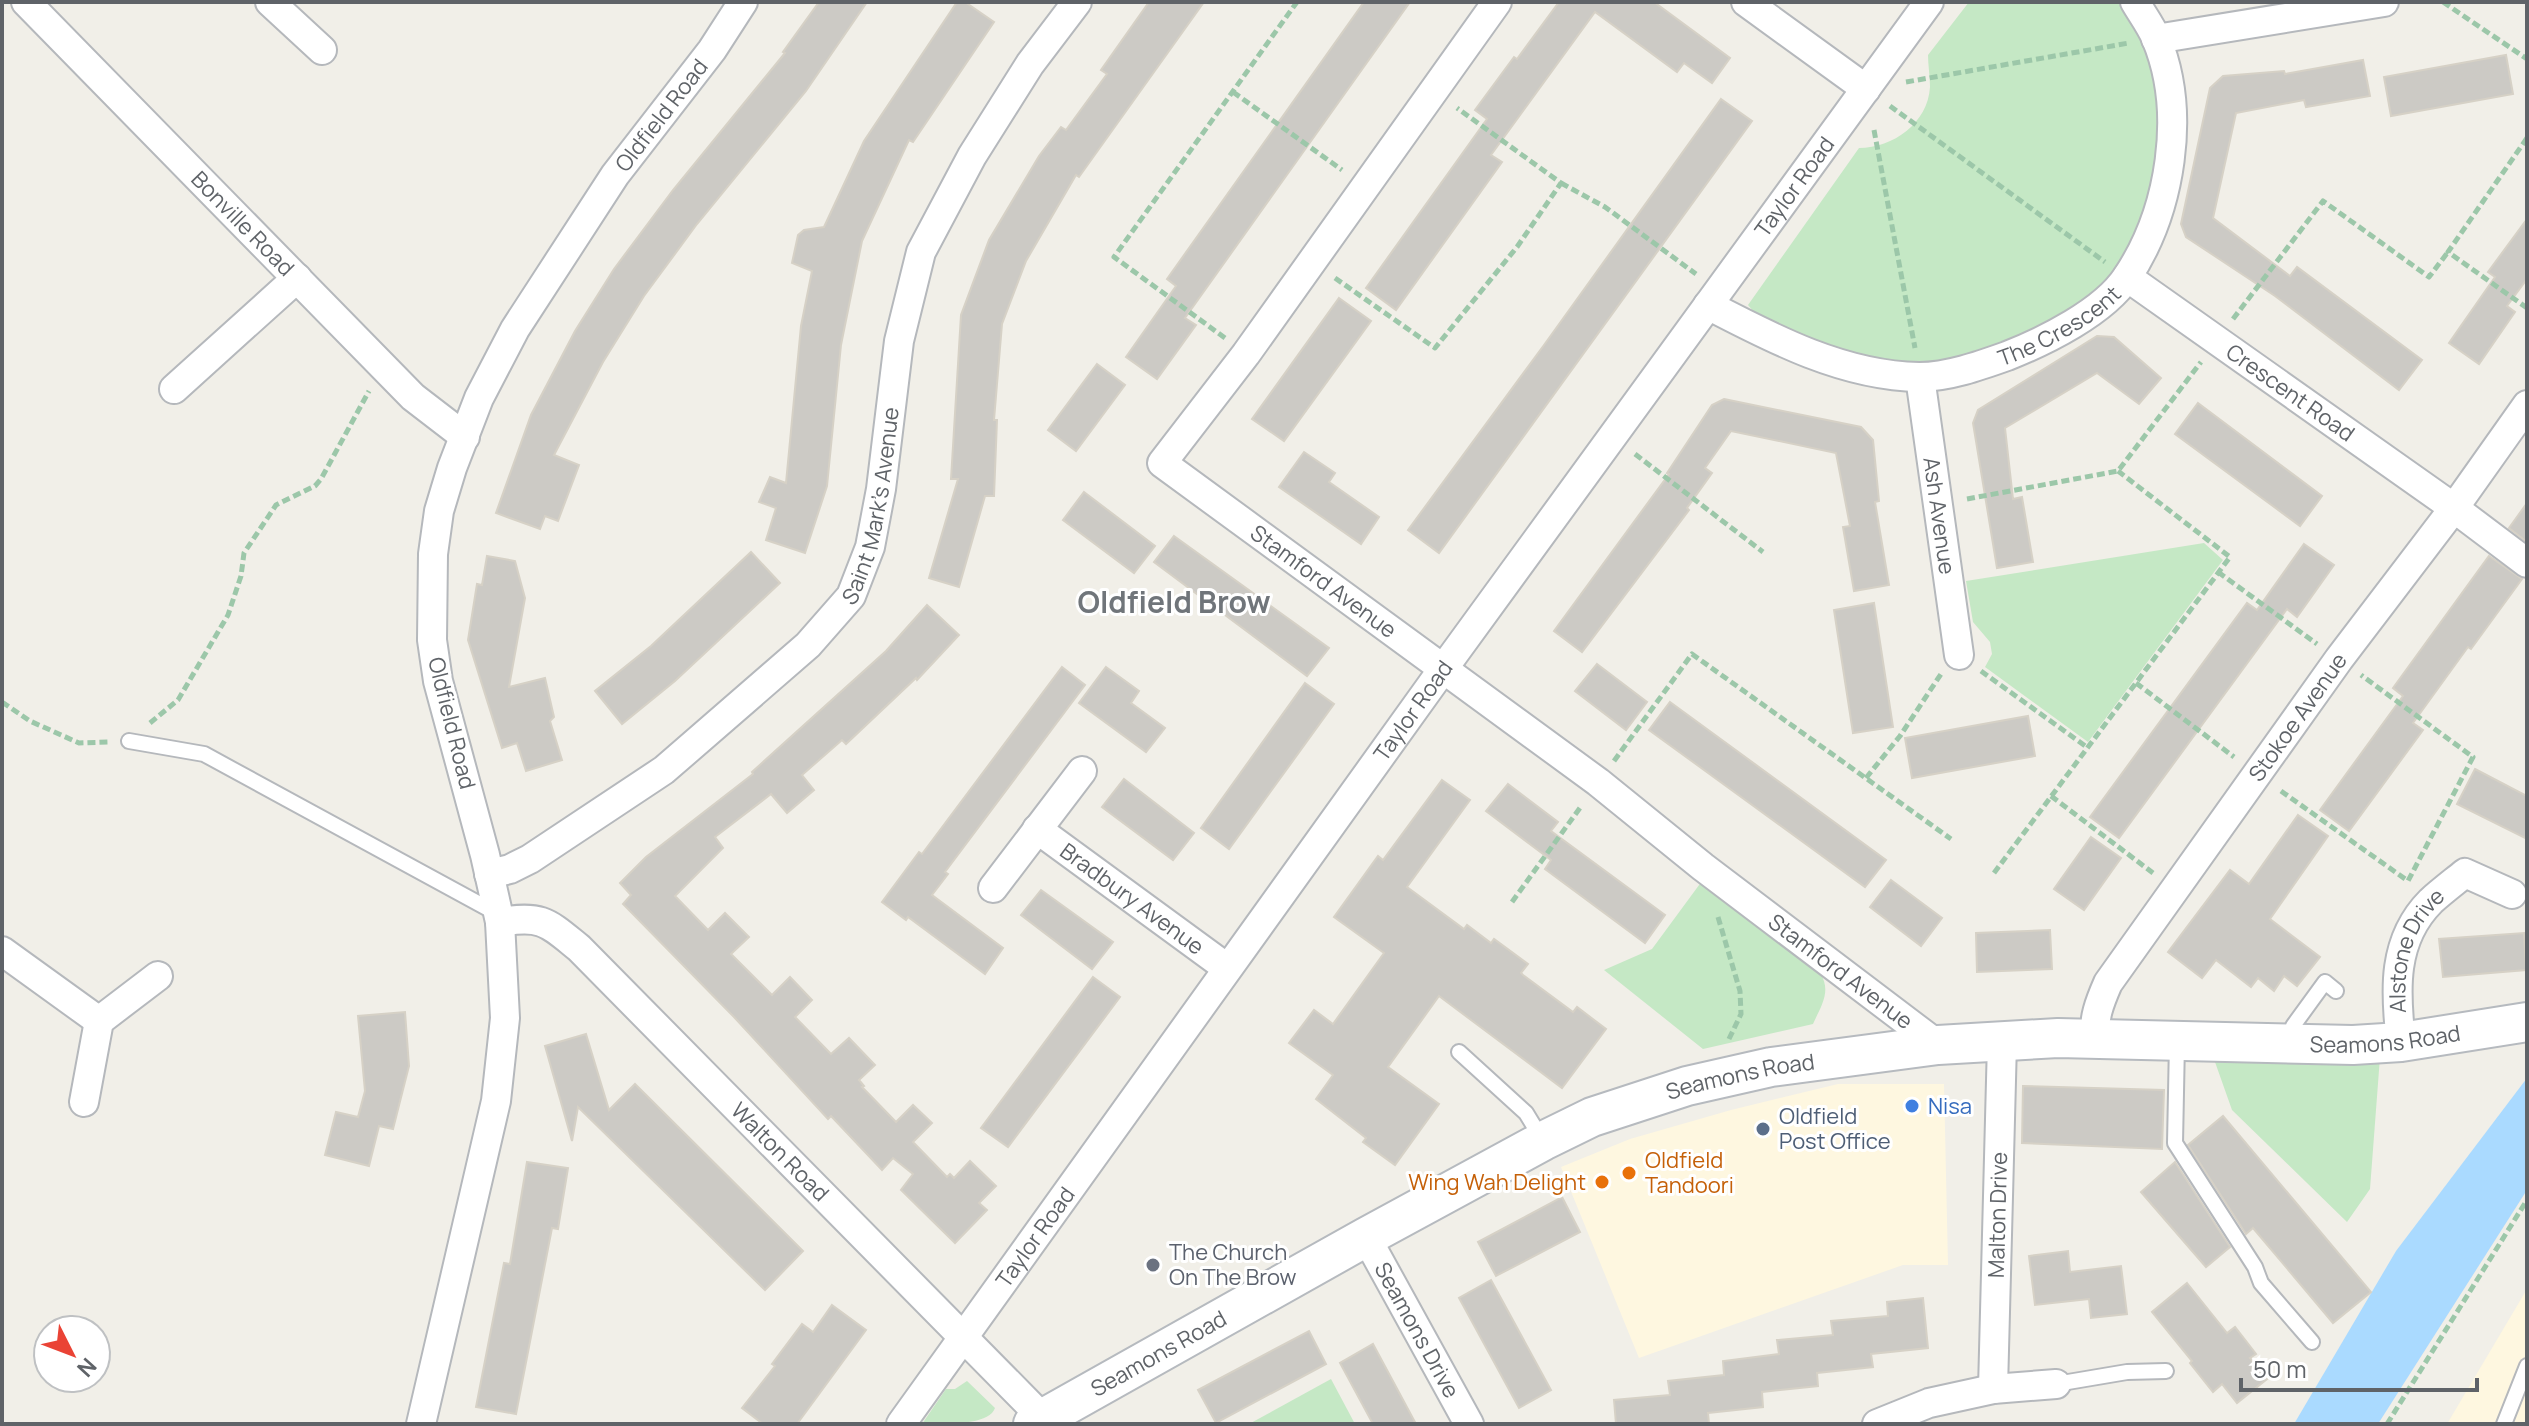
<svg xmlns="http://www.w3.org/2000/svg" width="2529" height="1426" font-family="Manrope,sans-serif">
<rect width="100%" height="100%" fill="#f1efe8"/>
<g fill="#fef7e0">
<path d="M1838,1084H1944L1948,1265H1903L1639,1358L1561,1167L1630,1139L1731,1110Z"/>
<path d="M2527,1289V1424H2447Z"/>
</g>
<g fill="#c5e8c5">
<path d="M1969,2H2129L2155,44L2168,137L2129,272L2074,316L1922,373L1809,347L1754,312L1748,305L1859,148C1893,148 1928,123 1930,87C1930,76 1928,65 1928,55Z"/>
<path d="M2204,543L2223,560L2088,742L1985,667L1992,654L1990,642L1973,622L1966,581Z"/>
<path d="M1702,881L1820,973C1832,991 1821,1006 1813,1024L1703,1049L1604,970L1652,949Z"/>
<path d="M2380,1057L2370,1189L2347,1222L2232,1110L2215,1062H2337Z"/>
<path d="M1331,1379L1355,1424H1249Z"/>
<path d="M967,1381L995,1408C989,1426 942,1424 922,1424L946,1389H955Z"/>
</g>
<path fill="#aadaff" d="M2527,1078V1190L2378,1424H2294L2396,1251Z"/>
<g fill="#cccac5" stroke="#d6d1c6" stroke-width="2">
<path d="M819,2H867L806,91L697,224L644,296L603,362L554,455L579,465L558,521L545,516L540,529L496,513L531,415L575,331L614,269L673,190L785,53L783,52Z"/>
<path d="M957,2H965L994,22L913,142L909,140L862,241L841,345L827,486L805,553L766,540L776,508L759,502L770,477L786,483L801,326L812,271L792,263L798,235L804,230L824,227L864,141Z"/>
<path d="M1149,2H1204L1079,177L1076,175L1026,261L1002,324L994,420H997L994,496H985L959,587L929,578L958,479H951L961,315L989,240L1039,156L1061,127L1066,130L1107,74L1101,70Z"/>
<path d="M1364,2H1410L1185,318L1196,325L1157,379L1126,357L1176,286L1167,279Z"/>
<path d="M1559,2H1654L1730,58L1712,83L1684,63L1677,72L1595,12L1491,155L1502,162L1396,310L1366,288L1487,119L1475,110L1514,57L1517,59Z"/>
<path d="M2506,55L2513,94L2391,116L2384,77Z"/>
<path d="M2363,60L2370,96L2306,107L2304,100L2236,113L2213,218L2290,276L2297,267L2422,360L2399,390L2275,296L2186,237L2181,224L2210,88L2223,76L2284,71L2285,74Z"/>
<path d="M1721,99L1752,121L1439,553L1408,530L1544,345Z"/>
<path d="M2527,219V279L2507,306L2515,312L2479,364L2449,343L2495,277L2488,272Z"/>
<path d="M1339,298L1371,321L1284,441L1252,419Z"/>
<path d="M2097,336L2114,337L2161,378L2139,404L2097,373L2005,428L2013,499L2022,497L2033,562L1997,568L1973,423L1978,410Z"/>
<path d="M1097,364L1125,385L1076,451L1048,430Z"/>
<path d="M1724,399L1861,427L1873,440L1879,501L1875,502L1889,585L1854,591L1843,527L1850,526L1836,453L1731,431L1705,468L1712,473L1687,508L1689,510L1582,652L1554,631L1669,474L1667,473L1712,405Z"/>
<path d="M2198,403L2322,496L2300,526L2175,434Z"/>
<path d="M1304,452L1335,473L1329,482L1379,517L1361,544L1279,487Z"/>
<path d="M1084,492L1155,546L1134,573L1063,520Z"/>
<path d="M2527,503V542L2509,528Z"/>
<path d="M1174,536L1329,648L1307,676L1154,562Z"/>
<path d="M2304,544L2334,565L2297,617L2287,609L2119,838L2090,817L2247,603L2257,610Z"/>
<path d="M751,552L780,583L675,681L622,724L595,691L651,646Z"/>
<path d="M487,556L515,561L525,598L509,687L545,678L554,717L550,721L562,760L526,771L517,743L502,748L468,640L477,584L482,585Z"/>
<path d="M2489,556L2522,579L2471,649L2468,647L2413,723L2423,730L2349,831L2320,810L2403,696L2393,688Z"/>
<path d="M1874,603L1893,727L1853,733L1834,610Z"/>
<path d="M927,605L959,635L917,680L916,678L846,744L842,740L802,775L814,790L787,813L771,794L715,837L723,848L675,896L708,930L725,913L749,937L731,954L772,995L790,977L812,1000L795,1017L831,1054L849,1038L875,1065L859,1080L864,1086L862,1087L896,1122L913,1105L932,1123L913,1142L947,1177L950,1174L954,1178L970,1161L996,1186L979,1203L987,1210L955,1243L901,1190L913,1174L893,1158L882,1170L831,1116L828,1119L734,1017L623,904L631,895L620,883L646,857L753,774L752,772L886,651Z"/>
<path d="M1597,664L1647,702L1626,730L1575,691Z"/>
<path d="M1062,667L1085,685L945,872L948,874L932,895L1003,948L985,974L908,917L906,920L882,902L919,852L922,854Z"/>
<path d="M1106,667L1139,691L1131,703L1165,728L1146,752L1079,703Z"/>
<path d="M1305,683L1334,704L1229,849L1201,828Z"/>
<path d="M1670,702L1886,860L1865,887L1649,730Z"/>
<path d="M2028,716L2035,756L1912,778L1905,738Z"/>
<path d="M2475,769L2527,796V839L2457,804Z"/>
<path d="M1124,779L1194,833L1173,860L1102,807Z"/>
<path d="M1442,780L1470,800L1407,887L1464,929L1467,925L1491,943L1494,939L1528,964L1521,973L1523,975L1573,1012L1577,1007L1606,1029L1562,1088L1439,996L1388,1067L1439,1104L1395,1165L1363,1142L1366,1138L1316,1099L1333,1075L1289,1043L1314,1010L1333,1024L1384,953L1334,917L1378,856L1383,860Z"/>
<path d="M1508,784L1558,822L1551,831L1665,915L1645,943L1545,869L1551,860L1486,811Z"/>
<path d="M2298,815L2328,836L2270,919L2320,957L2297,986L2284,976L2274,991L2258,978L2251,987L2216,960L2202,978L2168,952L2230,870L2249,884Z"/>
<path d="M2091,837L2121,858L2084,910L2054,889Z"/>
<path d="M1891,880L1942,918L1921,946L1870,907Z"/>
<path d="M1041,890L1113,942L1092,969L1021,915Z"/>
<path d="M2050,930L2052,969L1977,972L1976,933Z"/>
<path d="M2524,933L2526,970L2443,977L2439,939Z"/>
<path d="M1093,977L1120,997L1008,1147L981,1128Z"/>
<path d="M405,1012L409,1066L393,1129L379,1126L369,1166L325,1155L336,1112L358,1117L365,1091L358,1016Z"/>
<path d="M586,1034L609,1110L635,1084L803,1251L765,1290L578,1107L572,1141L545,1046Z"/>
<path d="M2023,1086L2164,1090L2162,1149L2022,1143Z"/>
<path d="M2223,1116L2371,1292L2333,1323L2253,1228L2246,1234L2188,1145Z"/>
<path d="M527,1162L568,1168L558,1229L552,1228L516,1414L476,1407L504,1263L510,1264Z"/>
<path d="M2175,1162L2230,1247L2206,1267L2141,1192Z"/>
<path d="M1562,1197L1580,1232L1496,1276L1478,1242Z"/>
<path d="M2068,1251L2070,1272L2121,1266L2127,1314L2091,1318L2089,1299L2035,1305L2029,1256Z"/>
<path d="M1491,1280L1551,1390L1519,1408L1459,1298Z"/>
<path d="M2187,1283L2227,1333L2235,1327L2256,1354L2250,1358L2267,1379L2237,1403L2222,1384L2213,1392L2190,1363L2192,1361L2152,1312Z"/>
<path d="M1923,1298L1928,1348L1871,1354L1873,1367L1817,1373L1818,1386L1762,1392L1763,1407L1708,1413L1709,1424H1616L1614,1400L1670,1395L1668,1381L1724,1375L1723,1361L1779,1354L1777,1340L1833,1335L1831,1321L1888,1316L1887,1302Z"/>
<path d="M832,1305L866,1330L797,1424H763L742,1408L775,1366L772,1364L802,1324L813,1332Z"/>
<path d="M1309,1331L1326,1364L1216,1423L1198,1390Z"/>
<path d="M1373,1344L1416,1424H1373L1340,1363Z"/>
</g>
<g fill="none" stroke-linecap="round" stroke-linejoin="round">
<defs>
<g id="lane">
<path d="M129,741L204,754L498,914"/>
<path d="M2293,1040V1026L2325,982L2336,991"/>
<path d="M2177,1042L2175,1143L2255,1267L2261,1283L2312,1342"/>
<path d="M1459,1052L1526,1113L1543,1141"/>
<path d="M2056,1384L2127,1372L2166,1371"/>
<path d="M2504,1424L2527,1366"/>
</g>
<g id="street">
<path id="s1" d="M26,2L413,397L465,437"/>
<path d="M270,2L322,50"/>
<path id="s2" d="M1497,2L1246,354L1162,463L1598,782L1703,867L1938,1045"/>
<path d="M1746,2L1866,89"/>
<path d="M2156,39L2384,2"/>
<path id="s3" d="M2127,277L2454,508L2527,563"/>
<path id="s4" d="M1708,305C1773,339 1844,376 1919,377C1948,377 1979,366 2007,356C2045,341 2104,312 2127,277C2171,211 2187,112 2156,38C2151,26 2142,14 2135,2"/>
<path id="s5" d="M1920,377L1959,655"/>
<path d="M174,389L297,278"/>
<path id="s6" d="M1037,829L1227,968"/>
<path id="s7" d="M489,874L510,869L530,859L664,770L808,645L851,596L870,547L881,489L899,341L921,252L972,156L1030,64L1077,2"/>
<path d="M993,888L1082,771"/>
<path id="s8" d="M500,922C542,915 547,922 579,948L1031,1406L1039,1421"/>
<path d="M2,951L99,1021"/>
<path id="s9" d="M2097,1040C2091,1022 2101,999 2108,983L2339,659L2454,508L2527,405"/>
<path id="s10" d="M2401,1042C2395,991 2392,940 2431,901C2442,891 2454,882 2465,873L2512,894"/>
<path d="M84,1102L99,1021L158,976"/>
<path id="s11" d="M1366,1237L1469,1424"/>
<path id="s12" d="M1993,1389L2002,1042"/>
<path id="s13" d="M421,1424L496,1101L505,1018L500,922L485,855L438,681L432,640L433,554L439,511L452,468L479,398L515,329L615,175L712,50L743,2"/>
<path id="s14" d="M901,1424L1443,669L1929,2"/>
<path d="M1877,1424L1929,1403L1993,1389L2056,1384"/>
</g>
<g id="secondary">
<path id="s15" d="M1033,1424L1366,1237L1543,1141L1592,1117L1687,1086L1771,1067L1938,1045L2058,1038L2353,1045L2401,1042L2527,1022"/>
</g>
</defs>
<use href="#lane" stroke="#b5b8bc" stroke-width="18"/>
<use href="#street" stroke="#b5b8bc" stroke-width="32"/>
<use href="#secondary" stroke="#b6babf" stroke-width="42"/>
<g stroke="#9cc7a9" stroke-width="5" stroke-dasharray="8 4" stroke-linecap="butt">
<path d="M2443,2L2527,59"/>
<path d="M1906,82L2129,43"/>
<path d="M1233,92L1342,170"/>
<path d="M1890,106L2105,262"/>
<path d="M1874,130L1915,348"/>
<path d="M2527,138L2448,252L2527,308"/>
<path d="M1561,183L1605,207L1696,274"/>
<path d="M1335,278L1435,348L1517,247L1561,183L1457,108"/>
<path d="M2233,319L2323,201L2429,277L2448,252"/>
<path d="M1225,338L1114,257L1297,2"/>
<path d="M1635,454L1763,552"/>
<path d="M1967,499L2118,471L2201,362"/>
<path d="M2218,572L2317,644"/>
<path d="M1981,671L2088,748"/>
<path d="M2136,683L2234,757"/>
<path d="M2,702L30,721L79,743L110,742"/>
<path d="M150,723L178,700L228,615L241,576L244,553L276,505L315,486L321,479L369,391"/>
<path d="M1614,761L1692,654L1951,839"/>
<path d="M1866,778L1900,736L1941,674"/>
<path d="M2281,791L2408,881L2473,757L2361,675"/>
<path d="M2051,796L2153,873"/>
<path d="M1994,873L2230,557L2118,471"/>
<path d="M1512,902L1582,805"/>
<path d="M1718,917L1740,991L1741,1014L1728,1041"/>
<path d="M2387,1424L2527,1200"/>
</g>
<use href="#lane" stroke="#fff" stroke-width="14"/>
<use href="#street" stroke="#fff" stroke-width="28"/>
<use href="#secondary" stroke="#fff" stroke-width="38"/>
</g>
<circle fill="#3f7fe0" stroke="#fff" stroke-width="3" cx="1912" cy="1106" r="8"/>
<circle fill="#5c6f8a" stroke="#fff" stroke-width="3" cx="1763" cy="1129" r="8"/>
<g fill="#e8710a" stroke="#fff" stroke-width="3">
<circle cx="1629" cy="1173" r="8"/>
<circle cx="1602" cy="1182" r="8"/>
</g>
<circle fill="#6b7280" stroke="#fff" stroke-width="3" cx="1153" cy="1265" r="8"/>
<g text-anchor="middle" dominant-baseline="central" stroke-width="6" stroke-linejoin="round" paint-order="stroke">
<g font-size="22" fill="#5f6368" stroke="#fff">
<text stroke="none"><textPath href="#s13" startOffset="1388">Oldfield Road</textPath></text>
<text stroke="none"><textPath href="#s14" startOffset="1526">Taylor Road</textPath></text>
<text stroke="none"><textPath href="#s1" startOffset="310">Bonville Road</textPath></text>
<text stroke="none"><textPath href="#s4" startOffset="376">The Crescent</textPath></text>
<text stroke="none"><textPath href="#s3" startOffset="200">Crescent Road</textPath></text>
<text stroke="none"><textPath href="#s7" startOffset="554">Saint Mark's Avenue</textPath></text>
<text stroke="none"><textPath href="#s5" startOffset="140">Ash Avenue</textPath></text>
<text stroke="none"><textPath href="#s2" startOffset="770">Stamford Avenue</textPath></text>
<text stroke="none"><textPath href="#s14" startOffset="878">Taylor Road</textPath></text>
<text stroke="none"><textPath href="#s9" startOffset="386">Stokoe Avenue</textPath></text>
<text transform="translate(452 723) rotate(76)">Oldfield Road</text>
<text stroke="none"><textPath href="#s6" startOffset="118">Bradbury Avenue</textPath></text>
<text stroke="none"><textPath href="#s10" startOffset="96">Alstone Drive</textPath></text>
<text stroke="none"><textPath href="#s2" startOffset="1418">Stamford Avenue</textPath></text>
<text stroke="none"><textPath href="#s15" startOffset="1440">Seamons Road</textPath></text>
<text stroke="none"><textPath href="#s15" startOffset="792">Seamons Road</textPath></text>
<text stroke="none"><textPath href="#s8" startOffset="374">Walton Road</textPath></text>
<text stroke="none"><textPath href="#s12" startOffset="174">Malton Drive</textPath></text>
<text stroke="none"><textPath href="#s14" startOffset="230">Taylor Road</textPath></text>
<text stroke="none"><textPath href="#s11" startOffset="106">Seamons Drive</textPath></text>
<text stroke="none"><textPath href="#s15" startOffset="144">Seamons Road</textPath></text>
</g>
<g font-size="22" fill="#366cbe" stroke="#fff" text-anchor="start">
<text x="1928" y="1106">Nisa</text>
</g>
<g font-size="22" fill="#4e5e75" stroke="#fff" text-anchor="start">
<text x="1779" y="1116">Oldfield<tspan x="1779" dy="25">Post Office</tspan></text>
</g>
<g font-size="22" fill="#c56008" stroke="#fff" text-anchor="start">
<text x="1645" y="1160">Oldfield<tspan x="1645" dy="25">Tandoori</tspan></text>
<text x="1586" y="1182" text-anchor="end">Wing Wah Delight</text>
</g>
<g font-size="22" fill="#5b616d" stroke="#fff" text-anchor="start">
<text x="1169" y="1252">The Church<tspan x="1169" dy="25">On The Brow</tspan></text>
</g>
<g font-size="30" font-weight="bold" fill="#70757a" stroke="#fff">
<text x="1174" y="601">Oldfield Brow</text>
</g>
</g>
<rect width="2529" height="1426" fill="none" stroke="#5f6368" stroke-width="8"/>
<g transform="translate(72 1354) rotate(132)"><circle r="38" fill="#ffffff" stroke="#bfc1c3" stroke-width="2"/>
<path d="M0-6L14 30L0 20L-14 30Z" fill="#ea4335"/>
<text y="-12" font-size="22" font-weight="bold" text-anchor="middle" fill="#5f6368">N</text>
</g>
<path d="M2241 1378v12h236v-12" fill="none" stroke="#5f6368" stroke-width="4"/>
<text x="2253" y="1378" font-size="24" fill="#5f6368" stroke="#ffffff" stroke-width="6" paint-order="stroke">50 m</text>
</svg>
